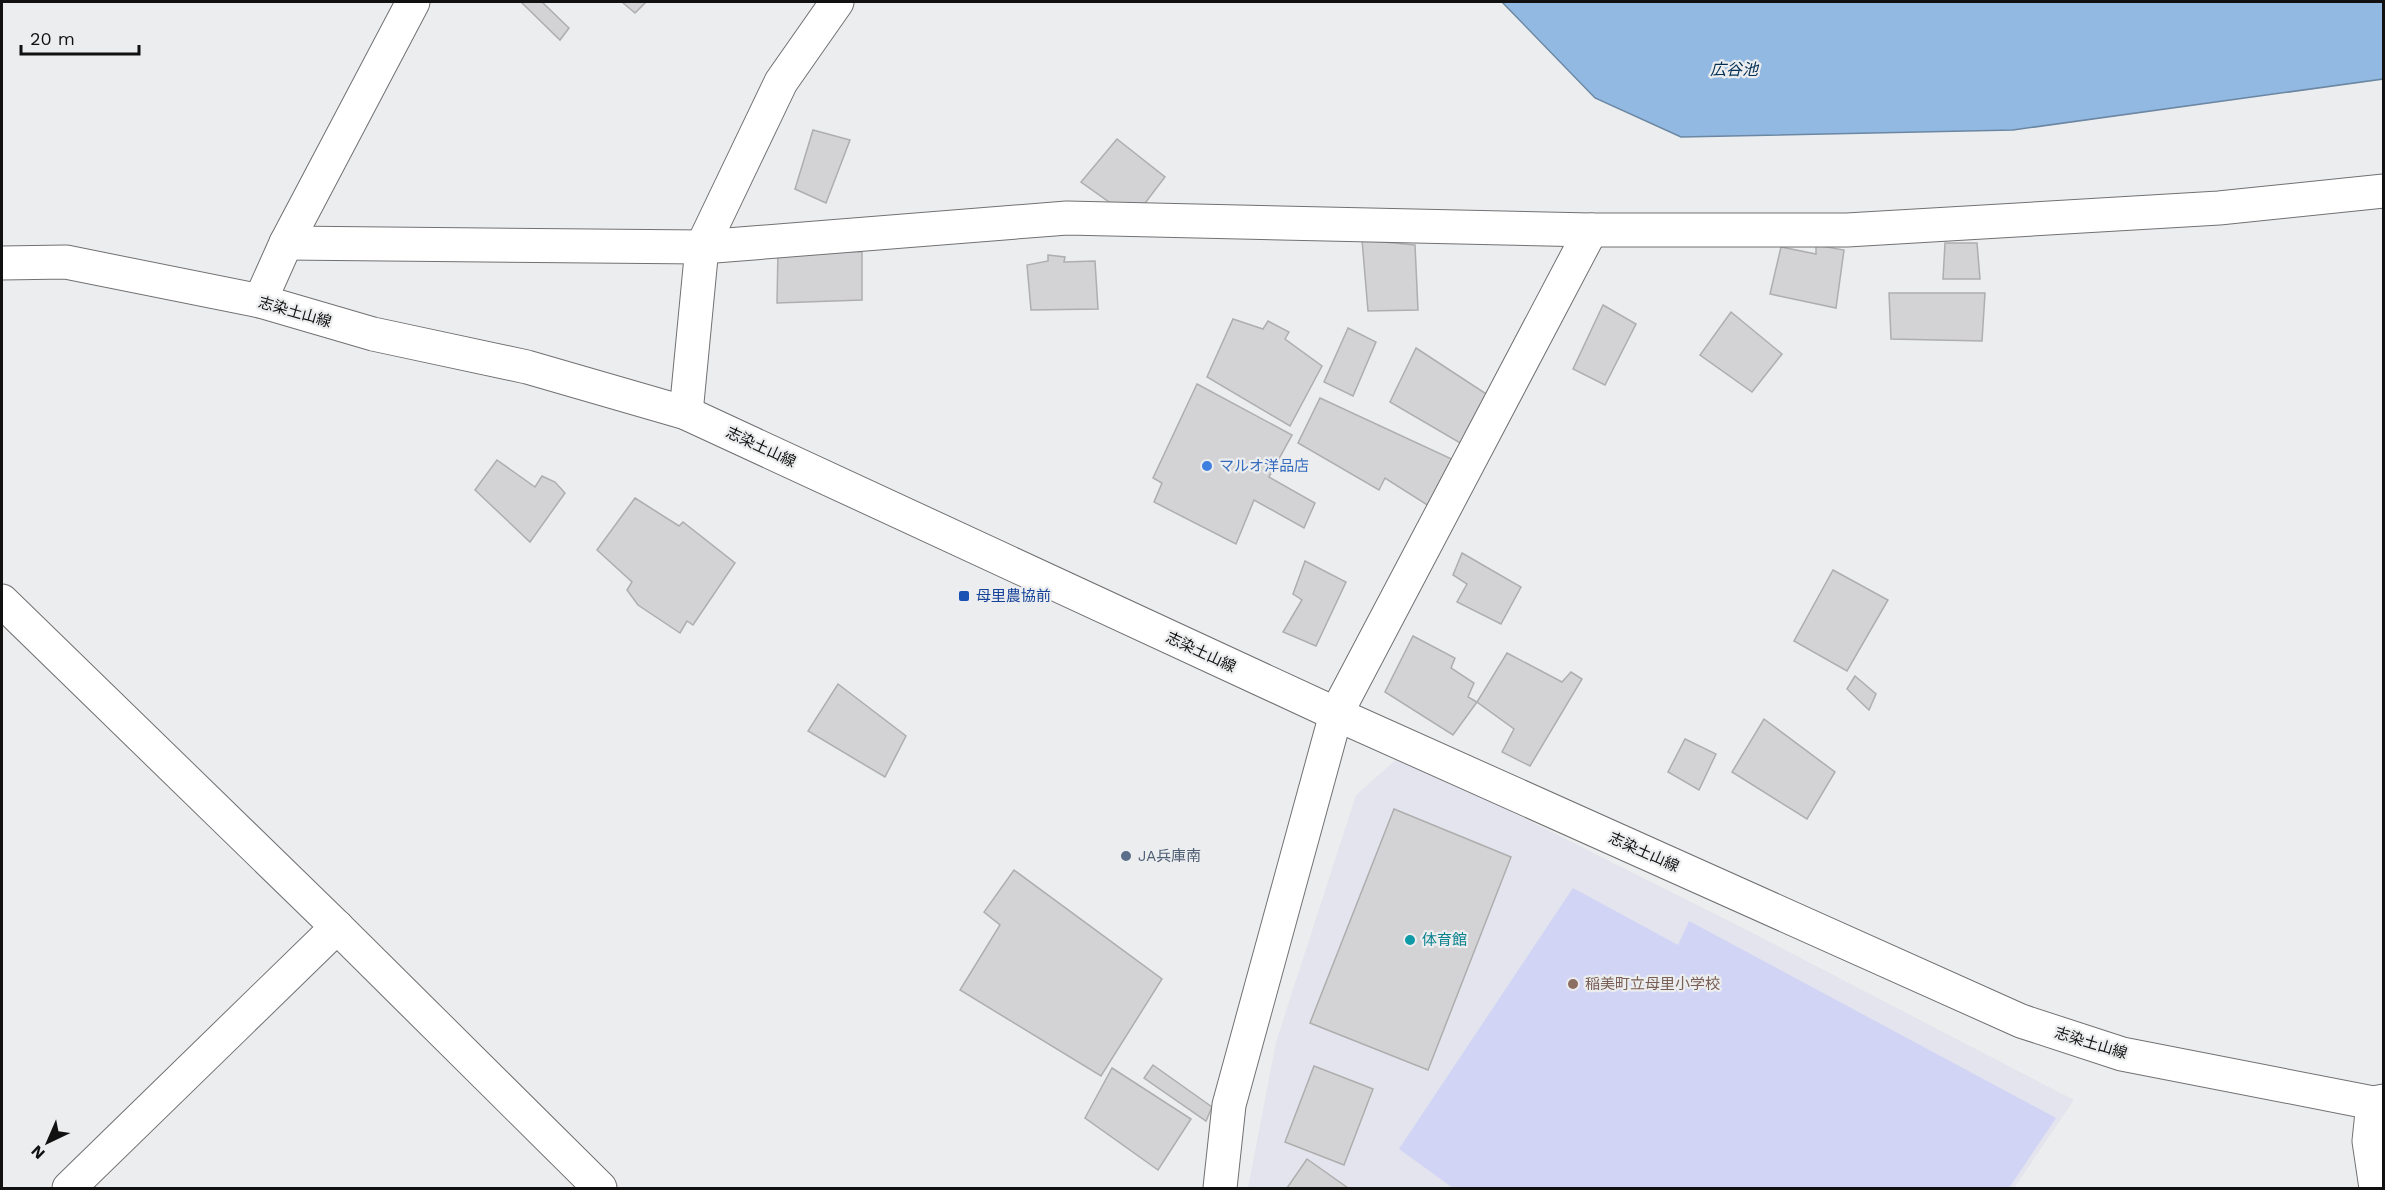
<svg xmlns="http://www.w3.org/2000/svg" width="2385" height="1190" font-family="'Work Sans','Noto Sans JP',sans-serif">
<rect width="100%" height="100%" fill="#ecedee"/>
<path fill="#e3e4ed" d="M1400,756L1739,926L2074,1100L2014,1188H1248L1276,1042L1356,795Z"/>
<path fill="#d1d4f5" d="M1573,888L1678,945L1689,921L2056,1118L2009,1188H1453L1399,1149Z"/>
<path fill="#92b9e1" stroke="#6b87a3" stroke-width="1.5" d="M1502,2H2383V79L2013,130L1681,137L1595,98Z"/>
<g fill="#d3d2d4" stroke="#aeaeaf" stroke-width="1.5">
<path d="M521,2H542L569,28L560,40Z"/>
<path d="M622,2H646L635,13Z"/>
<path d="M813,130L850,140L826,203L795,189Z"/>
<path d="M1117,139L1165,177L1133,219L1081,182Z"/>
<path d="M1362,240L1415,245L1418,310L1368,311Z"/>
<path d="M1945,243H1977L1980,279H1943Z"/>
<path d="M1816,245L1844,250L1836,308L1770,294L1781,247L1816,254Z"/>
<path d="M778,249L862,252V300L777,303Z"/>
<path d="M1048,255L1065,257L1064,262L1095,261L1098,309L1031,310L1027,265L1048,261Z"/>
<path d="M1889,293H1985L1982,341L1891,339Z"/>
<path d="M1603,305L1636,324L1605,385L1573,369Z"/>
<path d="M1731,312L1782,354L1752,392L1700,355Z"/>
<path d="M1233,319L1263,329L1268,321L1289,332L1285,339L1322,366L1290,426L1207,377Z"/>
<path d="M1348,328L1376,342L1353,396L1324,382Z"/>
<path d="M1416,348L1494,399L1467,447L1390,402Z"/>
<path d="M1197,384L1292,435L1269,477L1315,503L1304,528L1254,500L1236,544L1154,502L1162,483L1153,478Z"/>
<path d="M1320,398L1456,461L1432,508L1385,478L1379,490L1298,443Z"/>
<path d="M497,460L535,487L542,476L555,482L565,493L530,542L475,490Z"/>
<path d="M635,498L679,526L683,522L735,563L693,625L687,621L680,633L638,605L627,590L632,582L597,550Z"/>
<path d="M1462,553L1521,587L1501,624L1457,602L1467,584L1453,575Z"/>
<path d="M1305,561L1346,582L1316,646L1283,632L1302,600L1293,594Z"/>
<path d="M1833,570L1888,600L1847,671L1794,641Z"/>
<path d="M1413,636L1455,658L1451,668L1474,683L1468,697L1477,702L1453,735L1385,692Z"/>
<path d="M1507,653L1562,682L1571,672L1582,679L1530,766L1502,752L1514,729L1477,702Z"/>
<path d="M1855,676L1876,694L1869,710L1847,689Z"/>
<path d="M838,684L906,736L885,777L808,731Z"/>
<path d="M1764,719L1835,772L1807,819L1732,772Z"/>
<path d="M1685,739L1716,754L1699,790L1668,772Z"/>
<path d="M1394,809L1511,857L1428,1070L1310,1023Z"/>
<path d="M1014,870L1162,979L1101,1076L960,990L1000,925L984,912Z"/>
<path d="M1153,1065L1212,1107L1206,1121L1144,1078Z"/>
<path d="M1314,1066L1373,1089L1344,1165L1285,1142Z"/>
<path d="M1112,1068L1191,1119L1158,1170L1085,1118Z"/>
<path d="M1307,1159L1348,1188H1287Z"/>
</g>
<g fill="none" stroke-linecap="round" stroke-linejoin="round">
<defs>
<g id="street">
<path d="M286,243L702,247L1067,218L1591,230H1847L2219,208L2384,191"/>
<path d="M686,413L702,247L781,82L837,2"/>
<path d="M2,601L337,927L600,1188"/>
<path d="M1336,714L1591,230"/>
<path d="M69,1188L337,927"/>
</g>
<g id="secondary">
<path d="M2,263L66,262L260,301L373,334L527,367L686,413L1336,714L2021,1021L2122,1054L2373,1103L2384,1101"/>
<path d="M260,301L286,243L413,2"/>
<path d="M2373,1103L2369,1141L2376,1188"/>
<path d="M1220,1188L1229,1105L1336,714"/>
</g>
</defs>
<use href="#street" stroke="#717173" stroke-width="35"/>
<use href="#secondary" stroke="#717173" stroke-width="35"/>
<use href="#street" stroke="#fff" stroke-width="33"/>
<use href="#secondary" stroke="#fff" stroke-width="33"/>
</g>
<circle fill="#3f7fe0" stroke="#ecedee" stroke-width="2" cx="1207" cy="466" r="6"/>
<rect fill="#1a4fb4" stroke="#ecedee" stroke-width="2" x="958" y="590" width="12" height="12" rx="3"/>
<circle fill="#5c6f8a" stroke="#ecedee" stroke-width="2" cx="1126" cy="856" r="6"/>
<circle fill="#0f9aa8" stroke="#ecedee" stroke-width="2" cx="1410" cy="940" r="6"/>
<circle fill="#8d6e63" stroke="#ecedee" stroke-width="2" cx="1573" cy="984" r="6"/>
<g text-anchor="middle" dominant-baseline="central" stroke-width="4.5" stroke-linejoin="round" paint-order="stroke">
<g font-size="15" fill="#111" stroke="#ecedee">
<text transform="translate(295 312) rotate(16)">志染土山線</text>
<text transform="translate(761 447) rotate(25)">志染土山線</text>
<text transform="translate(1201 652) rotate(25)">志染土山線</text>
<text transform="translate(1644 852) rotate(24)">志染土山線</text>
<text transform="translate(2091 1043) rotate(17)">志染土山線</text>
</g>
<g font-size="15" fill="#366cbe" stroke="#ecedee" text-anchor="start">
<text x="1219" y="466">マルオ洋品店</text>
</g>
<g font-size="15" fill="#164399" stroke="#ecedee" text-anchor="start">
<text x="976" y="596">母里農協前</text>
</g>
<g font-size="15" fill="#4e5e75" stroke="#ecedee" text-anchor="start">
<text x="1138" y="856">JA兵庫南</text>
</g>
<g font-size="15" fill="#0d838f" stroke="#ecedee" text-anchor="start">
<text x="1422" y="940">体育館</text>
</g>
<g font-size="15" fill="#785e54" stroke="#ecedee" text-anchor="start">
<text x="1585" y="984">稲美町立母里小学校</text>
</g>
<g font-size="16" font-style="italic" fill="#043055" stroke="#ecedee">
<text x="1734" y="69">広谷池</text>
</g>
</g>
<rect width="2385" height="1190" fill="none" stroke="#111111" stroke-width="6"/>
<g transform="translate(48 1142) rotate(224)" stroke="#ecedee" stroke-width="4.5" paint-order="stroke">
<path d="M0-4.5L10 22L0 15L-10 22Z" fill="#111111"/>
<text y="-9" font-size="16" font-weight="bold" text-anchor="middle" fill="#111111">N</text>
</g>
<path d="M21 45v9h118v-9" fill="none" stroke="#111111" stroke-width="3"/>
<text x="30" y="45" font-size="18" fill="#111111" stroke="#ecedee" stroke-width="4.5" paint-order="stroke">20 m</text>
</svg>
